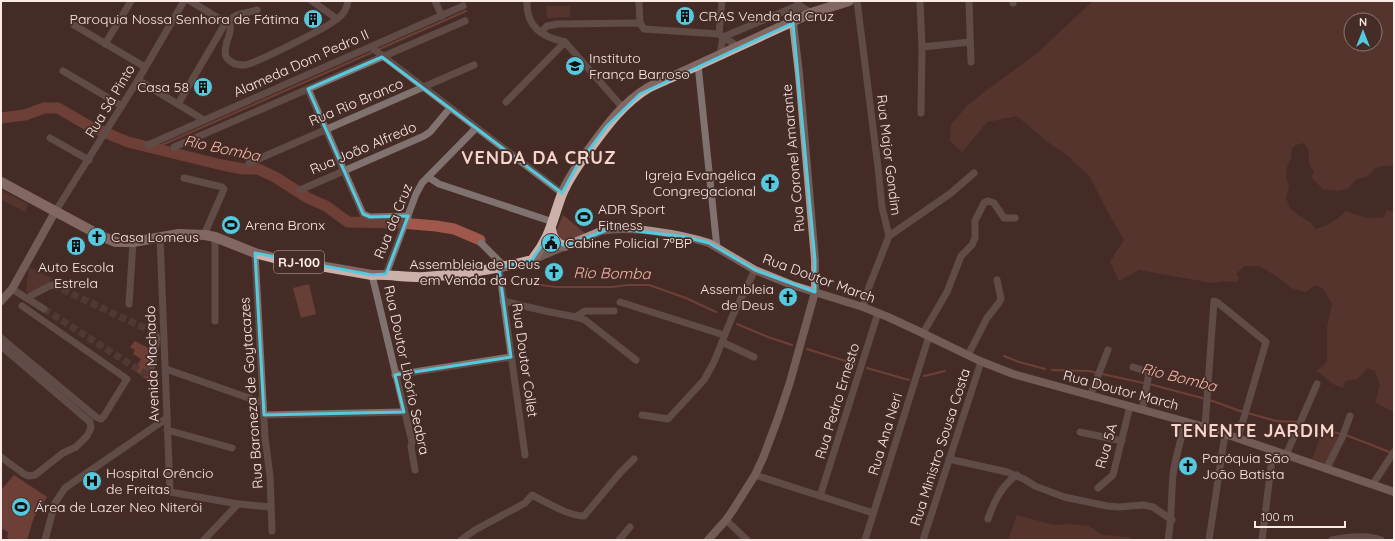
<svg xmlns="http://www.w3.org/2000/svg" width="1395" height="541" font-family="Quicksand,sans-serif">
<rect width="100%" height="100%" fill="#462c27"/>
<g fill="#683f36" fill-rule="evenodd">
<path d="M1093,1H1394V166H1382L1375,168C1370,176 1365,178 1356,179L1349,188L1339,191L1323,189L1312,178L1314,171C1303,162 1315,150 1303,143L1296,145L1292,148L1291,158L1287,167L1286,176L1289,186L1286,198L1290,208L1298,215L1311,223L1315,229C1327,227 1337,219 1346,211C1360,216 1369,220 1384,217L1387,210L1394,211V412L1375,402L1380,385L1375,371L1368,368L1357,379L1345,381L1343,388L1335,385L1317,371L1327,362V328L1332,304L1323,288L1315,285L1306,292L1297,290L1290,287L1278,277L1259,266H1244L1236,274L1239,277L1237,282L1222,281L1213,283L1139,270L1119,281L1110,262L1124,240L1103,203L1090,177L1067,155L1049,143L1017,116L987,122L962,152L950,141L951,125L967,106L991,87L1034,56ZM1351,20H1375V44H1351Z"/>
<path d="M546,6H570V17L547,18Z"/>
<path d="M1,190L28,204L25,212L1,199Z"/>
<path d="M563,215L586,234L567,242L558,240L556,231Z"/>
<path d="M29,267L53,279L29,295L26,290Z"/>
<path d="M309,284L316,314L301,318L293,288Z"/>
<path d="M1322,432L1344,439L1333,466L1312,459Z"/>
<path d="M1017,515L1054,525L1069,524L1089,526L1102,535L1129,537L1131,540H1008Z"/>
</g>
<g fill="#9f584b">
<path d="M135,341L152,350L153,384L134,370L141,359L133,354L135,350L130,347Z"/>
<path d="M14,475L47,497L34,517L27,540H13L7,538L8,532L1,528V490Z"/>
</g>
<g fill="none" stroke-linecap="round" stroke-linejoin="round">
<g stroke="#9f584b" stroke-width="2">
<path d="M377,50L466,11"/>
<path d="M155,148L373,52"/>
<path d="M527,283L556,287H612L628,285H649L686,298L716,312"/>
<path d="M737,324L768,337L792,345"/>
<path d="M807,349L855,364"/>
<path d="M1004,356L1019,362L1045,369"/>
<path d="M867,368L909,380"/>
<path d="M1052,370L1089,371L1097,373"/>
<path d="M1102,374L1153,385L1213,401L1237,410L1276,421L1298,422"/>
<path d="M924,376L945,371"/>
<path d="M1325,430L1341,434"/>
<path d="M1346,435L1392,453"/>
</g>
<path stroke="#9f584b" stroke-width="11" d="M1,118L25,115L44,108H58L89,126L128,142L222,165L244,169H258L275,177L308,198L326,206L348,222L401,223L436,226L454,229L480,240"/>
<g stroke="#614844" stroke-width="7" stroke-dasharray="7 3.5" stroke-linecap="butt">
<path d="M53,285L155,333"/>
<path d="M44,309L144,373H148L152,366"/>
</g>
<g stroke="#80726f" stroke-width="7">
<path d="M190,1L230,25C232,33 227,38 226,46C225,49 225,53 226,57C231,63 235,65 244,65C255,64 328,27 337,19C343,15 347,8 348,1"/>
<path d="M312,1L337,19"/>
<path d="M435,1L442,16"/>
<path d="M527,1C526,27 542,37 565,42L623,108"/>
<path d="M639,1L640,23"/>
<path d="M857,1L878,167L882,207L889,236L869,287L863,307"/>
<path d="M920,1L922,47L921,113"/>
<path d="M969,1L971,62"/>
<path d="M1013,1V3"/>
<path d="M793,22L799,5L811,13"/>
<path d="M74,25L145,67"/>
<path d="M544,29L547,26L557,24L640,23L644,29L719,34L723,37L799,5L797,1"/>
<path d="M719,34L722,1"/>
<path d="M105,44L131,1"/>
<path d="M371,47L562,193"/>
<path d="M922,47L970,42"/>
<path d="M720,55L723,37L739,47"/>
<path d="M698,65L717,248"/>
<path d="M63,71L122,106"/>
<path d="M138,80L204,120"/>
<path d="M308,89L363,214L370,217L408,216"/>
<path d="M506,102L565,42"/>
<path d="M178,104L226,22L237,15L257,10"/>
<path d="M50,138L89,160"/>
<path d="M148,145L463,6"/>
<path d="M174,147L465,21"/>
<path d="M249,163L474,65"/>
<path d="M428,177L439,184L553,222"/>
<path d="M184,178L222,187L224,189L204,235"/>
<path d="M300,190L424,136L430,132L450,108"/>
<path d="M55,212L138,80L184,1"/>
<path d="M889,236L951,193L974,173"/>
<path d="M160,237L170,492L238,504L271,507"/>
<path d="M215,237V321"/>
<path d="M481,243L505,267"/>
<path d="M255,253L265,438L270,476L272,531"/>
<path d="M499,268L525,455"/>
<path d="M386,274L416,194L422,183L476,128"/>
<path d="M372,275L412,442L411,447L415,470"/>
<path d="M12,289L44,309"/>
<path d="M27,298L49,286L53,285"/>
<path d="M503,301L545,311L576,317L585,311H614"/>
<path d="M620,302L724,335"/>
<path d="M129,304L133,242"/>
<path d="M576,317L585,320L636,360"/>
<path d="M923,333L947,292L961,256L972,245L975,238V221L984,203L988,201L994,203L1004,218H1015"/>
<path d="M1,338L96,417L101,419L104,416L127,379L22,306"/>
<path d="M722,342L754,357"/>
<path d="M1,346L90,422L91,428L87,436L76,447L63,453L35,475L29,476L24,474L1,457"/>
<path d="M968,355L987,318L998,304L1001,299L997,280"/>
<path d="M152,366L157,338L155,333"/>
<path d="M1133,367L1148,372L1149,374L1142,410"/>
<path d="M166,369L263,403"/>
<path d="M395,375L511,357"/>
<path d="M1090,396L1108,350"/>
<path d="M264,415L404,412"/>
<path d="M642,415L668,419L704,380L714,362L732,317L755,270"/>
<path d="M1205,427L1214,301L1217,302L1266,342L1238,438"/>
<path d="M167,430L232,448"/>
<path d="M1080,432L1122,441"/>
<path d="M1286,455L1317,384"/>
<path d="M949,459L1007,472L1024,479L1035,486L1064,497L1107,506L1119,507L1143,505L1153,507L1172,520"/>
<path d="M1326,469L1342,438L1350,416"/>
<path d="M755,475L873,513"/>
<path d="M1373,484L1394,452"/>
<path d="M1098,488L1113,475L1130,406"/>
<path d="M820,496L878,313"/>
<path d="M988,519C994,502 1001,486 1017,475"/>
<path d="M726,520L747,540"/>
<path d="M45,540L55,503L65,488L167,418"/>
<path d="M204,540L238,504"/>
<path d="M461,540L475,530L525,503L532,495C546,502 568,516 584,516L620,473L634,459"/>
<path d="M619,540L630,527"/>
<path d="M865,540L929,336"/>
<path d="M923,540L980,365V361"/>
<path d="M1168,540C1172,518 1171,497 1173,475C1175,457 1182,439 1185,421"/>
<path d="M1209,540L1225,434"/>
<path d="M1262,540L1273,450"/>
<path d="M1332,540C1347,537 1366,534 1381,540"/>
</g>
<g stroke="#ab9591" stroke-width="8">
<path d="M532,260L601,231C629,225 681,234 709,243L755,270L792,285L863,307L888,317L916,330L980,361L1013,374L1205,427L1394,492"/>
<path d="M1,301L12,289L55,212"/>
<path d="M708,540L726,520L733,510L755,475L763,458L778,418L790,382L815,292V260L799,74L793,23"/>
</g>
<g stroke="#ccb0aa" stroke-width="10">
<path d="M1,182L103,237L116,242H133L179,234L205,235L215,237L255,253L274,258L372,275C390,274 407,278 425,277C461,275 497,269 532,260C551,237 552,220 562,194C569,177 579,164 589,150C606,127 623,103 648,88C655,84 663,81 670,78L811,13L849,1"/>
<path d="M551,229C552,238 556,244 565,246"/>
</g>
</g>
<path d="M0 0H1395V541H0ZM793,23L815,260V292L755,270L709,243L685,237L612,228L565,246L548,236L532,260L499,268L511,357L395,375L404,412L264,415L255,253L372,275L386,274L408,216L370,217L363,214L308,89L382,57L562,193L577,166L607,126L640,94Z" fill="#462c27" fill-opacity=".55" fill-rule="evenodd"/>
<path fill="none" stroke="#55cadf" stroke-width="3" stroke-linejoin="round" d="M793,23L815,260V292L755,270L709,243L685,237L612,228L565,246L548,236L532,260L499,268L511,357L395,375L404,412L264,415L255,253L372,275L386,274L408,216L370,217L363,214L308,89L382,57L562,193L577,166L607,126L640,94Z"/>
<defs>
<symbol id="building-disc" viewBox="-11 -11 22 22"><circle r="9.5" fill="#55cadf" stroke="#462c27"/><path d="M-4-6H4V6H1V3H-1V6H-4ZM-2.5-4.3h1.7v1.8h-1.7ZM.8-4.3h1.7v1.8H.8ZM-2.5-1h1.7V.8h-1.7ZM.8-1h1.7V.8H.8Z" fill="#111"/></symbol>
<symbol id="school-disc" viewBox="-11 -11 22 22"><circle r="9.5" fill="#55cadf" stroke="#462c27"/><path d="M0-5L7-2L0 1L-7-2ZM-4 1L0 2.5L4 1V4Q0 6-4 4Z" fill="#111"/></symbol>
<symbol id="church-disc" viewBox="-11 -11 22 22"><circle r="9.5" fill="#55cadf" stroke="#462c27"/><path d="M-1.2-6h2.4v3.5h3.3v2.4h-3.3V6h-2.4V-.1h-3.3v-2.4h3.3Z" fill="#111"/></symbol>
<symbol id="stadium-disc" viewBox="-11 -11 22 22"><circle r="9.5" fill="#55cadf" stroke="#462c27"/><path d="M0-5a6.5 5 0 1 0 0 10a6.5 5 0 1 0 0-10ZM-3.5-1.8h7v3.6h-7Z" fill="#111"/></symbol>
<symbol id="civic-disc" viewBox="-11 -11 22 22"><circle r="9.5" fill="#55cadf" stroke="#462c27"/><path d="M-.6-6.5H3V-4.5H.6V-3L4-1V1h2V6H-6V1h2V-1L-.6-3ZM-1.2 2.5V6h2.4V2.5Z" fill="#111"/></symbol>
<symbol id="hospital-disc" viewBox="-11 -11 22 22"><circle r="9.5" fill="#55cadf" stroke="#462c27"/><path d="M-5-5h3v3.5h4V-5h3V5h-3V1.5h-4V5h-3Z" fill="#111"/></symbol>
</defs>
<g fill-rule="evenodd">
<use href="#building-disc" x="674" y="5" width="22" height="22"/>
<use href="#building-disc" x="302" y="8" width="22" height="22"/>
<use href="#school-disc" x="564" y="55" width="22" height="22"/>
<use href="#building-disc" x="192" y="76" width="22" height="22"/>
<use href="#church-disc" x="759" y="172" width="22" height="22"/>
<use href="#stadium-disc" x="573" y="206" width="22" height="22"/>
<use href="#stadium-disc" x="220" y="214" width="22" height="22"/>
<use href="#church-disc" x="86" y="226" width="22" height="22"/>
<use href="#civic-disc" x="540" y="232" width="22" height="22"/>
<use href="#building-disc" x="65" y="235" width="22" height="22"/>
<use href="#church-disc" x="543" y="261" width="22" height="22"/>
<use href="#church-disc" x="777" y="286" width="22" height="22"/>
<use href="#church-disc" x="1177" y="455" width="22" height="22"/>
<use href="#hospital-disc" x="81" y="470" width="22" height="22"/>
<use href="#stadium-disc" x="10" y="496" width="22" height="22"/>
</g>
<g text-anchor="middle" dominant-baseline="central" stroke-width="3.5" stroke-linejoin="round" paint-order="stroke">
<rect fill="#462c27" stroke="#c4b0ac" stroke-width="1" x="274" y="251" width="50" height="22" rx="3"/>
<g font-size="13" font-weight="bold" fill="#fae9e5">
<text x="299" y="262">RJ-100</text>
</g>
<g font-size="14" fill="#fae9e5" stroke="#462c27" text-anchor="start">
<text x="699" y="16">CRAS Venda da Cruz</text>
<text x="299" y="19" text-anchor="end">Paroquia Nossa Senhora de Fátima</text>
<text x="589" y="58">Instituto<tspan x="589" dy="16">França Barroso</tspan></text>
<text x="189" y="87" text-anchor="end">Casa 58</text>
<text x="756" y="175" text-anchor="end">Igreja Evangélica<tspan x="756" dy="16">Congregacional</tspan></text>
<text x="598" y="209">ADR Sport<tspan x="598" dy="16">Fitness</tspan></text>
<text x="245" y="225">Arena Bronx</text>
<text x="111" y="237">Casa Lomeus</text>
<text x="565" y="243">Cabine Policial 7ºBP</text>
<text x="540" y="264" text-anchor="end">Assembleia de Deus<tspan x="540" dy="16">em Venda da Cruz</tspan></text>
<text x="76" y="267" text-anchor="middle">Auto Escola<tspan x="76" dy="16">Estrela</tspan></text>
<text x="774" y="289" text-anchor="end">Assembleia<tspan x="774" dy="16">de Deus</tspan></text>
<text x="1202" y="458">Paróquia São<tspan x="1202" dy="16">João Batista</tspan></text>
<text x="106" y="473">Hospital Orêncio<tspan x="106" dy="16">de Freitas</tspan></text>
<text x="35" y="507">Área de Lazer Neo Niterói</text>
</g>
<g font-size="14" fill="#fae9e5" stroke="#462c27">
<text transform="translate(301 63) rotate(-24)">Alameda Dom Pedro II</text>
<text transform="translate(110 101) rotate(-59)">Rua Sá Pinto</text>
<text transform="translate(356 102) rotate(-23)">Rua Rio Branco</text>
<text transform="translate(363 148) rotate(-23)">Rua João Alfredo</text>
<text transform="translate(889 155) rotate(83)">Rua Major Gondim</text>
<text transform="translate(793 158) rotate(-95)">Rua Coronel Amarante</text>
<text transform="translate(393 221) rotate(-68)">Rua da Cruz</text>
<text transform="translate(819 278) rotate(20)">Rua Doutor March</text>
<text transform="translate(525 360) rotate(82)">Rua Doutor Collet</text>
<text transform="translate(152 364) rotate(-92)">Avenida Machado</text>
<text transform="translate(407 370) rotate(78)">Rua Doutor Libório Seabra</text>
<text transform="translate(1121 390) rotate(15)">Rua Doutor March</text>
<text transform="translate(251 393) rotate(-94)">Rua Baroneza de Goytacazes</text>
<text transform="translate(837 401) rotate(-73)">Rua Pedro Ernesto</text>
<text transform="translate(885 434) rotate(-73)">Rua Ana Neri</text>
<text transform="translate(1106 446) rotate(-74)">Rua 5A</text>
<text transform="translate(940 447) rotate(-72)">Rua Ministro Sousa Costa</text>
</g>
<g font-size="15" font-style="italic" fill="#f6b7aa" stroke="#462c27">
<text transform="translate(222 148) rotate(12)">Rio Bomba</text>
<text transform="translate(612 273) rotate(1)">Rio Bomba</text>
<text transform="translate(1179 377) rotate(14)">Rio Bomba</text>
</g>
<g font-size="18" font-weight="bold" letter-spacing="1" fill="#f6d4cc" stroke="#462c27">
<text x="539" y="157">VENDA DA CRUZ</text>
<text x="1253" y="430">TENENTE JARDIM</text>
</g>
</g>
<rect width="1395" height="541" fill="none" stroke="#fae9e5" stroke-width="4"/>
<g transform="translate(1363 32)"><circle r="19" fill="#462c27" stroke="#8e7873"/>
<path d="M0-3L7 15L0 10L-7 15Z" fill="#55cadf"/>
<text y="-6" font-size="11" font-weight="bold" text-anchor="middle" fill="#fae9e5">N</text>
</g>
<path d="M1255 521v6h90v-6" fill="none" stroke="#fae9e5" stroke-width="2"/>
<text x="1261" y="521" font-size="12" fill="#fae9e5" stroke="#462c27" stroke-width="3" paint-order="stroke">100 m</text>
</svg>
